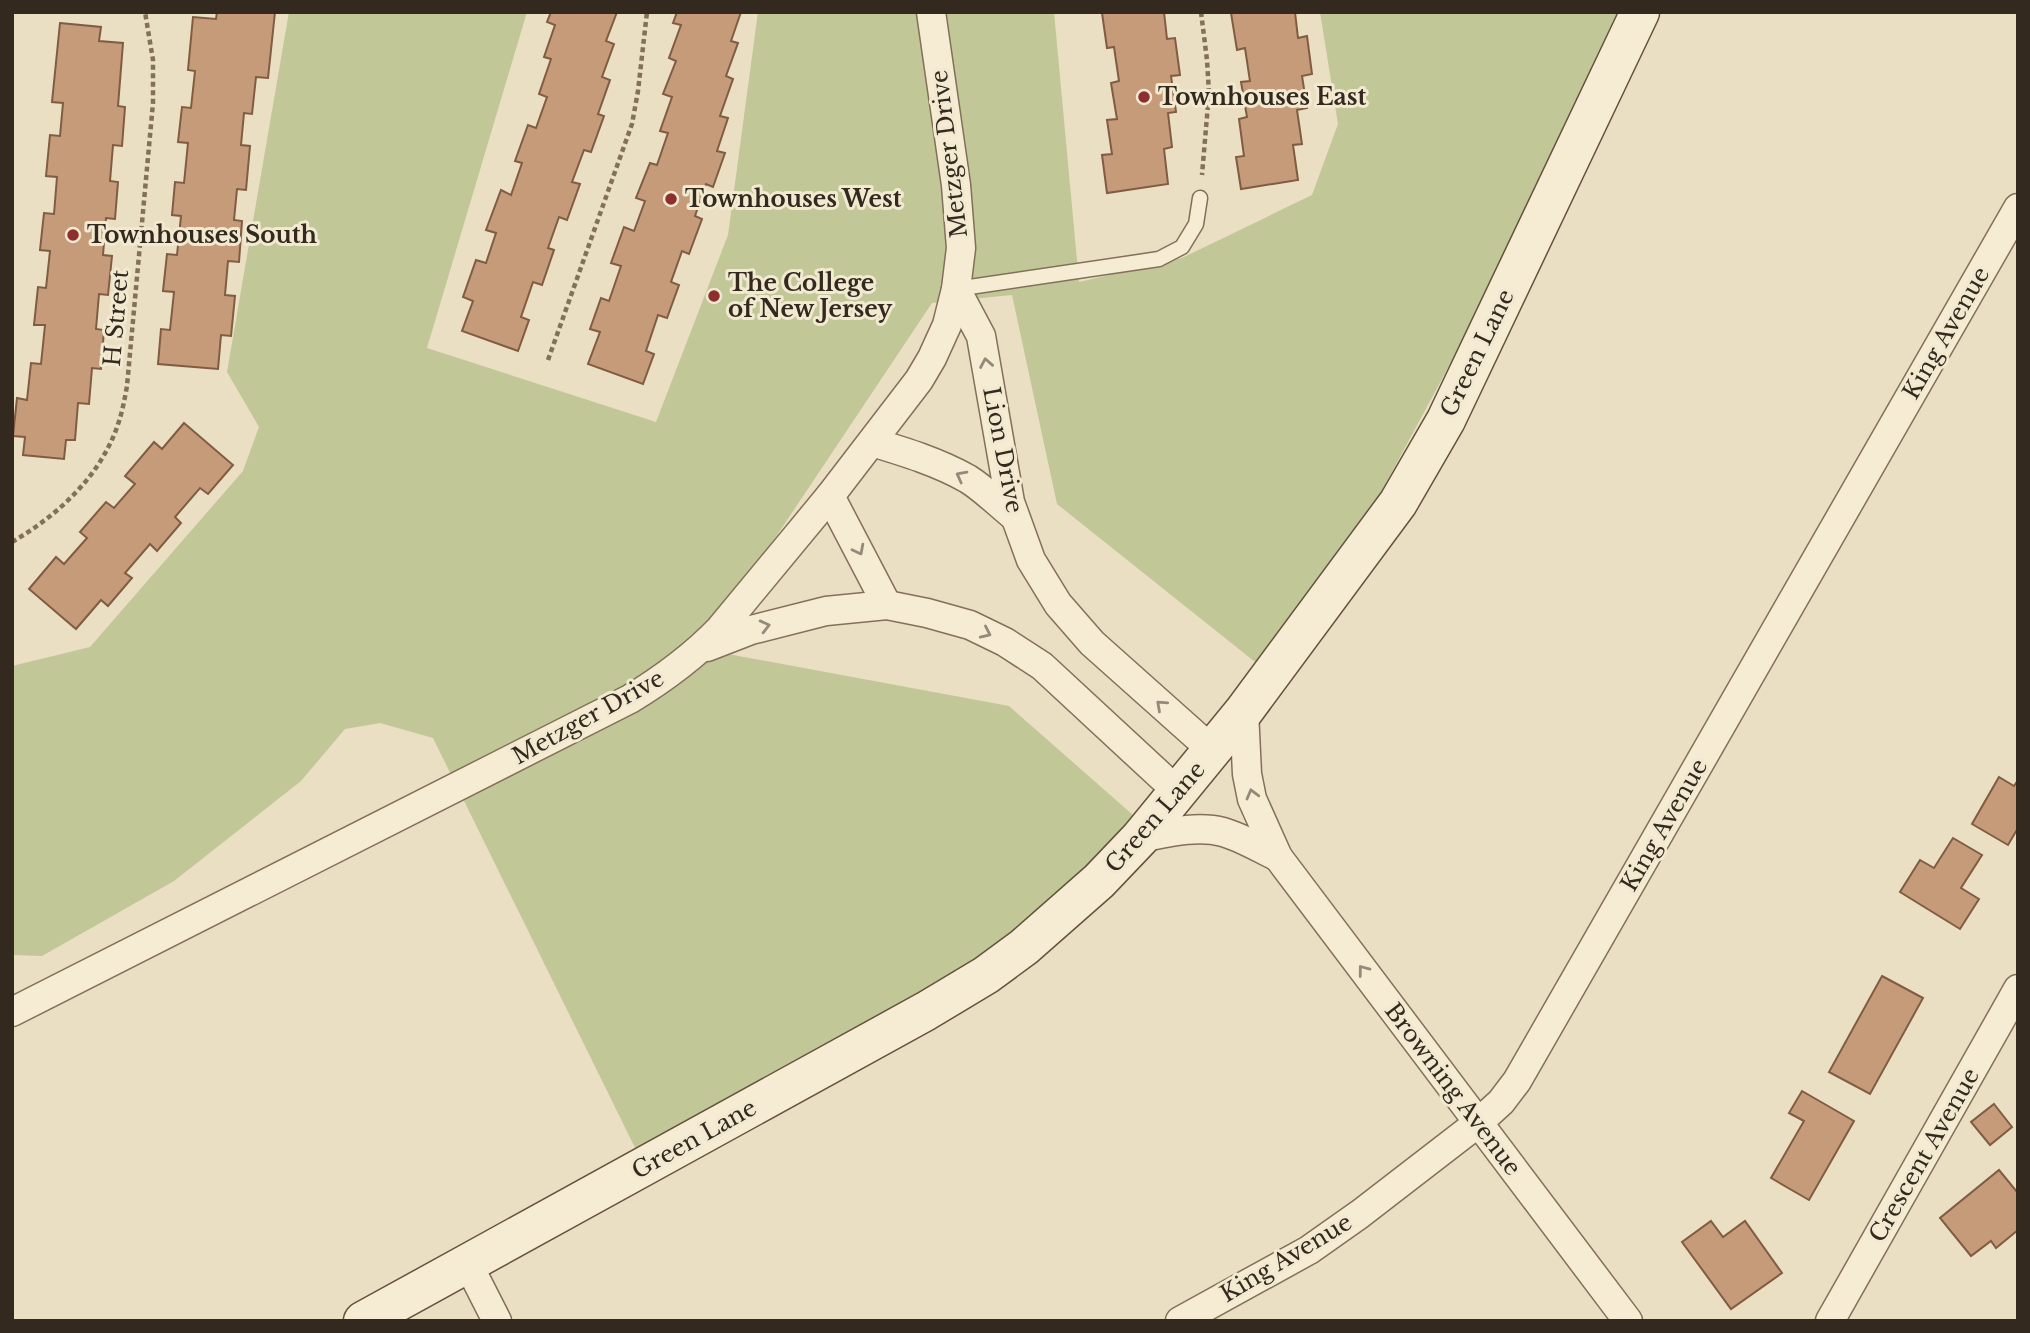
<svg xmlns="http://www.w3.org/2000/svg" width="2030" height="1333" font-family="'Libre Baskerville',serif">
<rect width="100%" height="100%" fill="#eadfc2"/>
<path fill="#c1c797" d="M289,12H527L427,348L656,422L728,235L758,12H1054L1079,282L1182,258L1312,195L1338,124L1320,12H1640L1279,681L1057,504L1012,295L932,303L701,649L1009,706L1158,837L1029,954L648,1174L433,738L380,723L345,729L301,781L174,881L42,956L12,955V666L90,647L243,471L259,427L227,372Z"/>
<g fill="#c69b7a" stroke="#805c42" stroke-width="2">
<path d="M217,12H275L268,78L256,77L252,114L244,113L241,145L250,146L246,190L237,189L234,220L242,221L239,262L228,261L225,295L235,296L231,336L221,335L218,369L158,364L161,329L170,330L174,292L163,291L167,254L177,255L181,216L172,215L175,182L184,183L188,143L178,142L182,107L191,108L195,71L188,70L193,17L216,19Z"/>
<path d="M551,12H617L606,41L614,44L602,77L610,80L598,114L604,116L591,152L584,150L572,182L580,184L567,220L559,217L548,248L554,250L542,285L533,282L521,317L529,320L518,351L462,331L473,301L463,297L476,260L486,263L496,233L486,230L501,190L511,195L522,163L515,161L528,125L536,128L547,97L539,94L551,59L544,57L555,25L547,22Z"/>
<path d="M677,12H741L731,41L738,43L726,76L733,79L720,116L728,118L717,151L725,153L713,187L706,184L695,216L702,219L689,254L682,251L671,282L679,285L667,318L658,315L646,351L654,354L643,384L588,364L600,332L590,329L601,298L609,301L621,266L611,263L624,227L634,231L645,201L636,198L650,163L657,165L668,133L660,131L672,97L663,94L676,61L669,58L681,25L673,23Z"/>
<path d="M1164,12L1167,39L1175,38L1180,75L1171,76L1176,112L1168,113L1172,147L1164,149L1168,184L1107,193L1102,155L1112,154L1107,120L1117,119L1111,83L1119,81L1114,47L1107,48L1102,13Z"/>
<path d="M1295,12L1298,38L1307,36L1312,74L1302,76L1307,108L1297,110L1302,144L1293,145L1298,180L1241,189L1236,157L1244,156L1239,119L1247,117L1241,82L1250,81L1245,48L1237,50L1231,13Z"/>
<path d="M60,23L101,27L99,41L123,43L118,106L125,107L122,146L113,145L110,181L118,182L115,219L106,218L103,255L112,256L108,295L99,294L96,329L104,330L101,369L92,368L89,404L78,403L75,440H66L64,459L23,455L25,437L13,436L17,398L27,400L31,363L41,364L45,325H34L38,287L46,288L50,251L40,250L44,213L54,214L57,177L46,176L50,135L60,136L63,103L52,102Z"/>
<path d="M184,423L233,465L208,494L200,488L175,517L181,523L157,551L150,544L125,573L132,578L108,606L101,600L76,629L29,589L56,557L64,564L87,538L80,532L106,502L114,508L135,484L125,476L154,442L162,449Z"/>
<path d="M1999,777L2014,786L2018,780V828L2008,845L1972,824Z"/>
<path d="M1953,838L1982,855L1961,888L1979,899L1960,929L1900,892L1920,860L1934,868Z"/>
<path d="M1882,976L1923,998L1870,1094L1829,1072Z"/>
<path d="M1802,1091L1854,1121L1809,1200L1771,1178L1804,1121L1789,1113Z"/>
<path d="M1994,1104L2012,1127L1990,1145L1971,1122Z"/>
<path d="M1999,1170L2018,1193V1230L1996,1248L1991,1241L1971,1256L1940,1218Z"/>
<path d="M1711,1221L1723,1237L1745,1221L1782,1273L1731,1309L1682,1242Z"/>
</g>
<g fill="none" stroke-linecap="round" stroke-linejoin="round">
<defs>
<path id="lane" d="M956,289L1159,259L1182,247L1196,224L1200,198"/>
<g id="street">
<path d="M956,289L981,336L1010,502L1031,560L1058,604L1092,643L1212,750"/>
<path d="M872,442C905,452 938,462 968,479C984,489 1000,505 1015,517"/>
<path d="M830,496L887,605"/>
<path d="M707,647L751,630L826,611L887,605L927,613L970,625L1005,642L1042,666L1178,792"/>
<path d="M1244,711L1247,774L1252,799L1278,857L1628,1321"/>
<path d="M1140,838C1166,833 1197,825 1223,832C1241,837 1261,849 1278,857"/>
<path d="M12,1012L630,699C663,679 693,657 720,629L830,496L919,380L932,358L947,325L956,289L961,248L956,185L931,12"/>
<path d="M468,1264L497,1321"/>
<path d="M1180,1321L1309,1250L1360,1214L1478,1123L1501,1102L1517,1081L2018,208"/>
<path d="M1830,1321L2018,989"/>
</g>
<path id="secondary" d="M363,1321L926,1011L986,975L1024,947L1099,881L1140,838L1244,711L1398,503L1446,420L1640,12"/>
</defs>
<use href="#lane" stroke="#83705a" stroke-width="17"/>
<use href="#street" stroke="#83705a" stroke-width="31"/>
<use href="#secondary" stroke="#64523e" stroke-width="41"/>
<g stroke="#83705a" stroke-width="4.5" stroke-dasharray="5 3.5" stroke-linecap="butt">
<path d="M1201,12L1207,60L1209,93L1202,175"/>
<path d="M548,360L632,124L638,91L647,12"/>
<path d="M12,542C60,514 104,473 120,418C123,408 125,397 127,386L153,103V60L145,12"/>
</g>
<use href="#lane" stroke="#f6ecd4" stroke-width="14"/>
<use href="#street" stroke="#f6ecd4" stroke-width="28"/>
<use href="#secondary" stroke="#f6ecd4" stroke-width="38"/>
</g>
<defs><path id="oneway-chevron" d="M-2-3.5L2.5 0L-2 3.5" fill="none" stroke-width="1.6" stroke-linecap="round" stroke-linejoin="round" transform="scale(1.75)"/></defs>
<g stroke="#958a79">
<use href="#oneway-chevron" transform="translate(986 363) rotate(-100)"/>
<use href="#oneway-chevron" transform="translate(961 476) rotate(-152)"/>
<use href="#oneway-chevron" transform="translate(859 550) rotate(63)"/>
<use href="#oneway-chevron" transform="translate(765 626) rotate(-14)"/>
<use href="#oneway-chevron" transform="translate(986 633) rotate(25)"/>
<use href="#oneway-chevron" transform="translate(1161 705) rotate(-138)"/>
<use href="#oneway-chevron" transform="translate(1252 794) rotate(-105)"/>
<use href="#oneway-chevron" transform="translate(1363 970) rotate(-127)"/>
</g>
<g fill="#8d2f2f" stroke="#f2e9d1" stroke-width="2.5">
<circle cx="1144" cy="97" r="7"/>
<circle cx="671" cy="199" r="7"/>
<circle cx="73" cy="235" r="7"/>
<circle cx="714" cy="296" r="7"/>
</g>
<g text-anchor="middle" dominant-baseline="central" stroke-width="6" stroke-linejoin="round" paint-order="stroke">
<g font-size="23" font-weight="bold" fill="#34291e" stroke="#f2e9d1" text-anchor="start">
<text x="1158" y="97">Townhouses East</text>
<text x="685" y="199">Townhouses West</text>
<text x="87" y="235">Townhouses South</text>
<text x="728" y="283">The College<tspan x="728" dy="26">of New Jersey</tspan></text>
</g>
<g font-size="23" fill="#34291e" stroke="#f2e9d1">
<text transform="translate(949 154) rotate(-97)">Metzger Drive</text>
<text transform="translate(116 318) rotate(-85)">H Street</text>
<text transform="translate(1946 333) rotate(-60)">King Avenue</text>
<text transform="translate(1477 353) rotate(-64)">Green Lane</text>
<text transform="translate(1003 450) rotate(79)">Lion Drive</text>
<text transform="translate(588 717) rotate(-29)">Metzger Drive</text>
<text transform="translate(1155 817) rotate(-49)">Green Lane</text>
<text transform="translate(1664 825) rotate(-60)">King Avenue</text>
<text transform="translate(1453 1089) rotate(53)">Browning Avenue</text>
<text transform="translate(694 1139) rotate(-29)">Green Lane</text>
<text transform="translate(1924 1155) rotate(-60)">Crescent Avenue</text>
<text transform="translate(1286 1258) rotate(-31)">King Avenue</text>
</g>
</g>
<rect width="2030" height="1333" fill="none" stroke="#34291e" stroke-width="28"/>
</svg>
